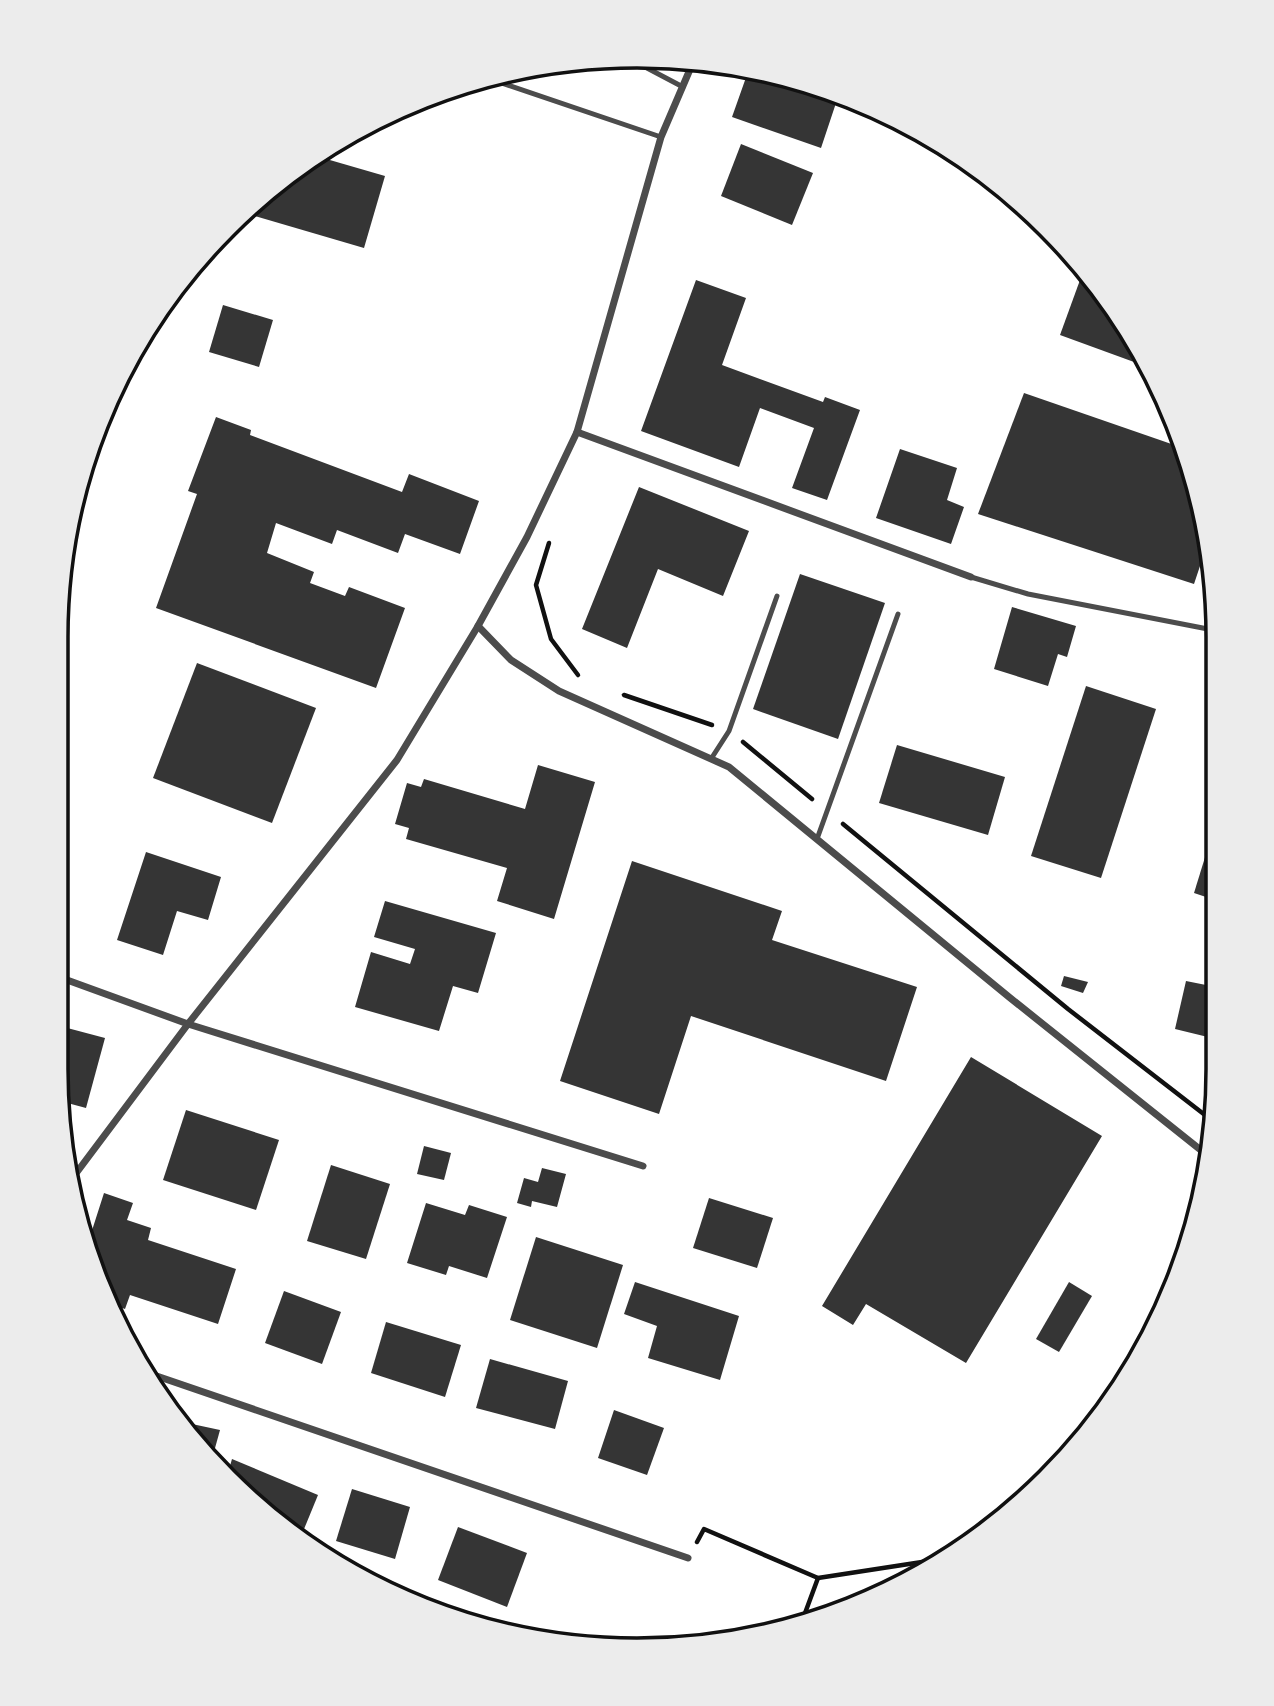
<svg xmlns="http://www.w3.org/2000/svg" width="1274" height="1706" font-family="Spectral,serif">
<rect width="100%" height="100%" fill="#fff"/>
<g fill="#353535">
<path d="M749,69L824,87L839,94L821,148L732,117Z"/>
<path d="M741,144L813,173L792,225L721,196Z"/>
<path d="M316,156L385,176L364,248L248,214L284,176Z"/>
<path d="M1084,269L1098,284L1138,352L1134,362L1060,335Z"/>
<path d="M696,280L746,298L722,365L823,402L825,397L860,410L827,500L792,488L814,428L760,408L739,467L641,431Z"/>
<path d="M223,305L273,320L259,367L209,352Z"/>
<path d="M1024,393L1183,448L1208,542L1194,584L978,514Z"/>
<path d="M216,417L251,430L250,435L402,492L409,474L479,501L460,554L405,534L398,553L337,530L332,544L276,523L267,553L314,572L310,583L345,596L349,587L405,608L376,688L156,608L197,494L188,491Z"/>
<path d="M900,449L957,468L947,500L964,507L951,544L876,518Z"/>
<path d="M639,487L749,531L723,596L658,569L627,648L582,629Z"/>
<path d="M1213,571V592L1206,590Z"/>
<path d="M800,574L885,603L838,739L753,709Z"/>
<path d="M1012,607L1076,626L1067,657L1058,654L1048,686L994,669Z"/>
<path d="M197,663L316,708L272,823L153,778Z"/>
<path d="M1086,686L1156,709L1101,878L1031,856Z"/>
<path d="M897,745L1005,777L988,835L879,803Z"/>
<path d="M538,765L595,782L554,919L497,901L507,868L406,839L409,828L395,824L407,783L421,787L424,779L525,809Z"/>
<path d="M1214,828H1215V900L1194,893Z"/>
<path d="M146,852L221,877L208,920L177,911L163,955L117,940Z"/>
<path d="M632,861L782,911L772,940L917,987L886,1081L691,1016L659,1114L560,1081Z"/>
<path d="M385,901L496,933L478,993L453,986L439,1031L355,1007L371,952L410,964L415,949L374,937Z"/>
<path d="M1064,976L1088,982L1083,993L1061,986Z"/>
<path d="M1186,981L1216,987V1039L1175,1029Z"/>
<path d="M56,1025L105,1038L86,1108L60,1101L56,1069Z"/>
<path d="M971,1057L1102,1136L966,1363L866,1304L853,1325L822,1306Z"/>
<path d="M186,1110L279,1140L256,1210L163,1180Z"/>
<path d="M424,1146L451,1153L444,1180L417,1174Z"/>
<path d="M331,1165L390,1184L366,1259L307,1241Z"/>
<path d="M542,1168L566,1174L557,1207L532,1201L531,1207L517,1203L524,1178L538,1182Z"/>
<path d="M104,1193L133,1203L127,1220L151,1228L148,1240L236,1269L218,1324L130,1295L125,1309L111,1304L87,1246Z"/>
<path d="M709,1198L773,1218L757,1268L693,1248Z"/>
<path d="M426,1203L465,1215L469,1205L507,1217L487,1278L449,1266L446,1275L407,1263Z"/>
<path d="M536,1237L623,1265L597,1348L510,1320Z"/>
<path d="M635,1282L739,1316L720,1380L648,1358L657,1326L624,1314Z"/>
<path d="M1069,1282L1092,1296L1059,1352L1036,1339Z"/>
<path d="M284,1291L341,1312L322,1364L265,1343Z"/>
<path d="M386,1322L461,1345L445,1397L371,1373Z"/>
<path d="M490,1359L568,1381L555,1429L476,1408Z"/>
<path d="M614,1410L664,1428L647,1475L598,1458Z"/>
<path d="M192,1424L220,1430L212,1459L190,1433Z"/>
<path d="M232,1459L318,1495L302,1534L226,1480Z"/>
<path d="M352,1489L410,1507L395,1559L336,1541Z"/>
<path d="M458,1527L527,1553L507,1607L438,1580Z"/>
</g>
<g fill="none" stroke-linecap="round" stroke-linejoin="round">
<g stroke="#111" stroke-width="4.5">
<path d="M549,543L536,585L551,639L578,675"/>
<path d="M624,695L712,725"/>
<path d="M743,742L812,799"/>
<path d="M843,824L1068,1009L1214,1122"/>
<path d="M697,1542L704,1529L818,1578L935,1560"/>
<path d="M801,1624L818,1578"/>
</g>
<g stroke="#4c4c4c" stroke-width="5">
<path d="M628,58L683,87"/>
<path d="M484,77L661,137"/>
<path d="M971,577L1028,594L1213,630"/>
<path d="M711,759L729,731L777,596"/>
<path d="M817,839L898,614"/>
</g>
<g stroke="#4c4c4c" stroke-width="7">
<path d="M577,432L971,577"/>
<path d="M478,626L511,660L559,691L729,767L1009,997L1207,1155"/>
<path d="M56,976L188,1024L643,1166"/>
<path d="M71,1180L188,1024L397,760L478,626L527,537L577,432L661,137L694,60"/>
<path d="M142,1371L688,1558"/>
</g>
</g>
<path d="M0 0H1274V1706H0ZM637 68H637A569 569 0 0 1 1206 637V1069A569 569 0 0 1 637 1638H637A569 569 0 0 1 68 1069V637A569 569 0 0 1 637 68Z" fill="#ececec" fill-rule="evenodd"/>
<path fill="none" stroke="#111" stroke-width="3.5" d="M637 68H637A569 569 0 0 1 1206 637V1069A569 569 0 0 1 637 1638H637A569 569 0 0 1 68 1069V637A569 569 0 0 1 637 68Z"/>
</svg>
